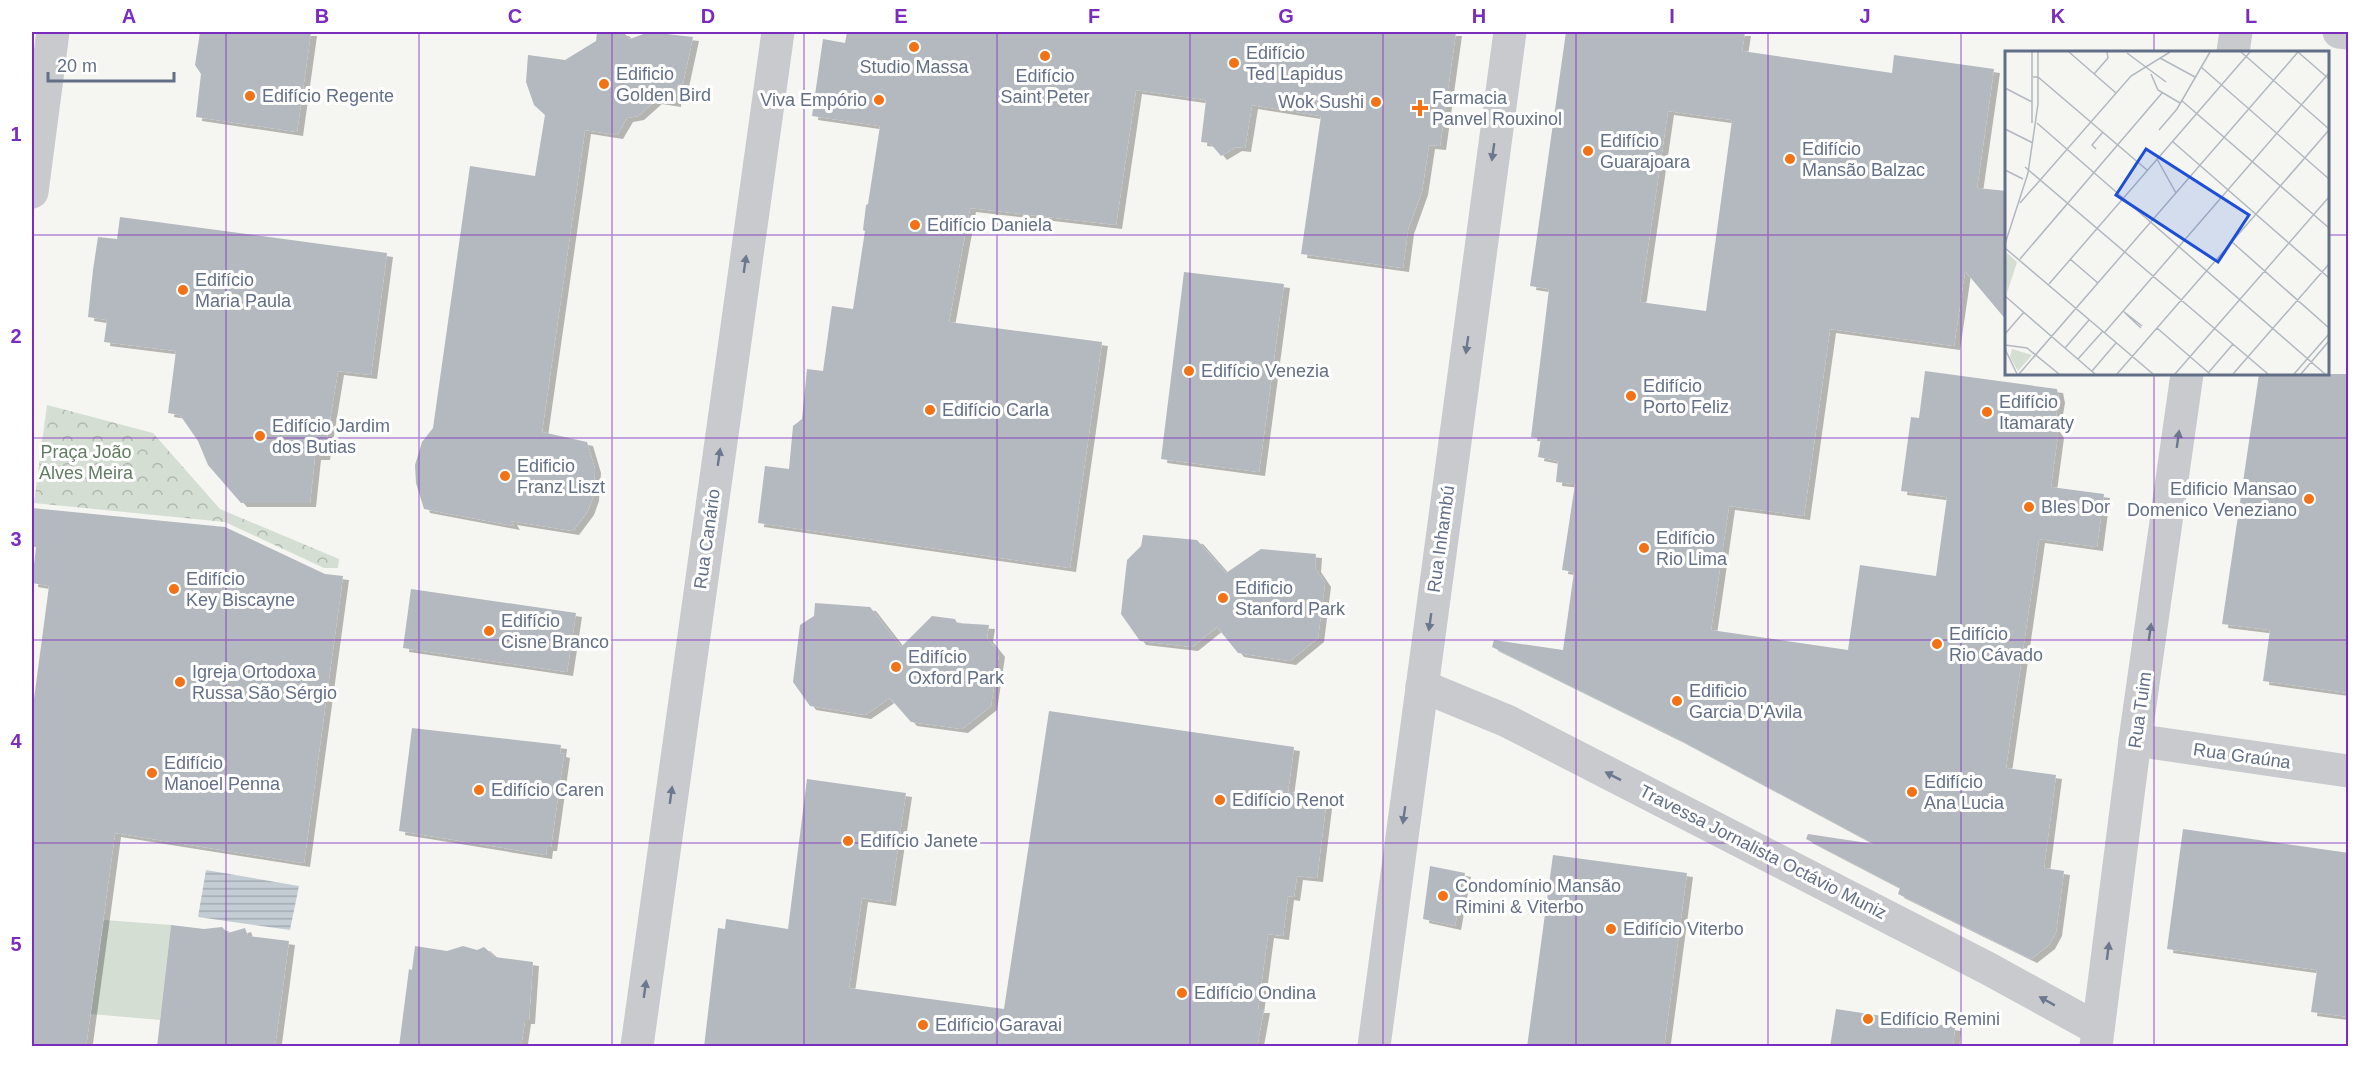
<svg xmlns="http://www.w3.org/2000/svg" width="2380" height="1078" font-family="Arial,sans-serif">
<defs>
<pattern id="park-crowns" width="20" height="18" patternUnits="userSpaceOnUse" patternTransform="scale(1.5)"><rect width="20" height="18" fill="#d5ded2"/><path d="M2 6a3 3 0 1 1 6 0M12 15a3 3 0 1 1 6 0" fill="none" stroke="#b0b8b0"/></pattern>
<pattern id="water-rules" width="6" height="5" patternUnits="userSpaceOnUse" patternTransform="scale(1.5)"><rect width="6" height="5" fill="#c5cdd4"/><path d="M0 2.5h6" fill="none" stroke="#a3abb2"/></pattern>
<filter id="shadow"><feDropShadow dx="6" dy="4" stdDeviation="0" flood-color="#0004"/></filter>
</defs>
<rect width="100%" height="100%" fill="#f5f6f2"/>
<path fill="#d5ded2" d="M104,920L171,925L160,1020L91,1014Z"/>
<path fill="url(#park-crowns)" d="M47,405L153,433L220,509L339,559L338,568H324L225,522L34,503Z"/>
<path fill="url(#water-rules)" d="M206,870L299,886L290,930L198,917Z"/>
<g fill="#b4b9c0" fill-rule="evenodd" filter="url(#shadow)">
<path d="M200,32H311L297,132L196,117L201,74L195,65Z"/>
<path d="M597,32H623L630,39L649,32L693,37L683,83L676,86L675,103L656,100L638,116L627,118L617,135L585,130L542,432L587,442L595,469L593,497L588,511L573,531L511,521L514,526L424,509L416,483L415,465L422,442L433,428L470,166L535,176L545,115L534,105L526,82L528,55L565,60L596,41Z"/>
<path d="M847,32H1456L1440,146L1429,145L1422,191L1408,230L1403,268L1301,254L1321,116L1252,105L1245,148L1236,147L1221,156L1210,143L1201,142L1206,100L1136,90L1116,225L970,208L949,322L1102,342L1070,568L758,523L765,466L789,469L793,426L802,419L807,369L823,371L832,306L853,309L865,231L863,230L866,205L868,204L880,126L812,116L823,39L845,43Z"/>
<path d="M1566,32H1745L1742,51L1892,73L1894,55L1994,69L1977,188L2007,191V321L1965,271L1954,346L1830,329L1804,516L1729,506L1711,630L1848,650L1860,565L1936,576L1947,497L1901,491L1911,417L1919,418L1925,371L2057,389L2059,399L2054,428L2058,434L2051,487L2104,494L2097,547L2039,539L2006,768L2056,775L2044,868L2064,871L2056,932L2049,945L2031,959L1898,894L1900,888L1806,839L1808,834L1874,844L1678,739L1492,647L1494,640L1563,650L1574,572L1562,570L1575,484L1556,482L1558,461L1538,457L1541,438L1531,437L1549,289L1530,286ZM1668,111L1732,120L1706,311L1640,302Z"/>
<path d="M120,217L387,253L371,375L338,371L324,456H315L310,503H241L208,465L198,441L180,415L168,413L176,351L104,342L107,320L88,317L93,270L98,237L117,239Z"/>
<path d="M1184,272L1284,284L1259,472L1161,459Z"/>
<path d="M2259,374H2349V693L2263,681L2270,630L2222,624Z"/>
<path d="M32,508L225,527L325,574L343,576L304,863L115,833L86,1047H32V714L49,586L32,583L36,547H32Z"/>
<path d="M1143,535L1197,540L1226,573L1261,549L1316,554L1315,568L1325,583L1318,638L1290,661L1238,653L1217,627L1192,647L1140,641L1121,614L1127,560L1141,546Z"/>
<path d="M411,589L576,613L567,672L403,648Z"/>
<path d="M815,603L870,607L901,647L932,616L955,619L957,623L989,625L987,638L999,653L991,706L962,729L911,722L890,698L865,715L810,706L793,682L800,625L814,616Z"/>
<path d="M1049,711L1294,747L1288,792L1327,797L1317,878L1297,876L1294,897L1288,896L1283,936L1268,934L1258,1009H1264L1257,1047H704L718,928L725,929L726,919L788,929L807,779L906,793L890,902L862,898L849,988L1004,1009Z"/>
<path d="M412,728L561,745L560,753L564,754L551,847H547L546,855L399,831Z"/>
<path d="M2183,829L2349,853V1017L2311,1012L2317,970L2167,949Z"/>
<path d="M1553,855L1687,873L1664,1047H1527Z"/>
<path d="M1430,866L1465,873L1455,926L1423,919Z"/>
<path d="M171,925L204,929L222,927L228,933L245,928L248,936L289,941L275,1047H157Z"/>
<path d="M415,946L447,951L463,946L477,950L484,947L495,957L533,962L529,1020H525L521,1047H399L409,969L412,970Z"/>
<path d="M1836,1009L1955,1027L1953,1047H1830Z"/>
</g>
<g fill="none" stroke-linecap="round" stroke-linejoin="round">
<g stroke="#c8cace" stroke-width="33">
<path d="M2339,32L2348,33"/>
<path d="M2233,52L2236,32"/>
<path d="M32,192L53,32"/>
<path d="M1422,686L1507,721L1989,969L2098,1029"/>
<path d="M2135,740L2348,771"/>
<path d="M637,1046L778,32"/>
<path d="M1374,1046L1510,32"/>
<path d="M2096,1046L2135,740L2187,374"/>
</g>
</g>
<defs><path id="oneway-solid" d="M-6-.8H1V-3.2L6.5 0L1 3.2V.8H-6Z" transform="scale(1.5)"/></defs>
<g fill="#6c788d">
<use href="#oneway-solid" transform="translate(1493 152) rotate(98)"/>
<use href="#oneway-solid" transform="translate(745 264) rotate(-82)"/>
<use href="#oneway-solid" transform="translate(1467 345) rotate(98)"/>
<use href="#oneway-solid" transform="translate(2178 439) rotate(-82)"/>
<use href="#oneway-solid" transform="translate(719 457) rotate(-82)"/>
<use href="#oneway-solid" transform="translate(1430 622) rotate(98)"/>
<use href="#oneway-solid" transform="translate(2150 632) rotate(-82)"/>
<use href="#oneway-solid" transform="translate(1613 776) rotate(-153)"/>
<use href="#oneway-solid" transform="translate(671 795) rotate(-82)"/>
<use href="#oneway-solid" transform="translate(1404 815) rotate(98)"/>
<use href="#oneway-solid" transform="translate(2108 951) rotate(-83)"/>
<use href="#oneway-solid" transform="translate(645 989) rotate(-82)"/>
<use href="#oneway-solid" transform="translate(2047 1001) rotate(-151)"/>
</g>
<path fill="none" stroke="#7b2cbf" stroke-width="1.5" stroke-opacity="0.55" d="M226,32V1046M419,32V1046M612,32V1046M804,32V1046M997,32V1046M1190,32V1046M1383,32V1046M1576,32V1046M1768,32V1046M1961,32V1046M2154,32V52M32,235H2006M2328,235H2348M2154,374V1046M32,438H2348M32,640H2348M32,843H2348"/>
<g fill="#f27215" stroke="#fff" stroke-width="2">
<circle cx="914" cy="47" r="6"/>
<circle cx="1045" cy="56" r="6"/>
<circle cx="1234" cy="63" r="6"/>
<circle cx="604" cy="84" r="6"/>
<circle cx="250" cy="96" r="6"/>
<circle cx="879" cy="100" r="6"/>
<circle cx="1376" cy="102" r="6"/>
<path d="M1417 99h6v6h6v6h-6v6h-6v-6h-6v-6h6z"/>
<circle cx="1588" cy="151" r="6"/>
<circle cx="1790" cy="159" r="6"/>
<circle cx="915" cy="225" r="6"/>
<circle cx="183" cy="290" r="6"/>
<circle cx="1189" cy="371" r="6"/>
<circle cx="1631" cy="396" r="6"/>
<circle cx="930" cy="410" r="6"/>
<circle cx="1987" cy="412" r="6"/>
<circle cx="260" cy="436" r="6"/>
<circle cx="505" cy="476" r="6"/>
<circle cx="2309" cy="499" r="6"/>
<circle cx="2029" cy="507" r="6"/>
<circle cx="1644" cy="548" r="6"/>
<circle cx="174" cy="589" r="6"/>
<circle cx="1223" cy="598" r="6"/>
<circle cx="489" cy="631" r="6"/>
<circle cx="1937" cy="644" r="6"/>
<circle cx="896" cy="667" r="6"/>
<circle cx="180" cy="682" r="6"/>
<circle cx="1677" cy="701" r="6"/>
<circle cx="152" cy="773" r="6"/>
<circle cx="479" cy="790" r="6"/>
<circle cx="1912" cy="792" r="6"/>
<circle cx="1220" cy="800" r="6"/>
<circle cx="848" cy="841" r="6"/>
<circle cx="1443" cy="896" r="6"/>
<circle cx="1611" cy="929" r="6"/>
<circle cx="1182" cy="993" r="6"/>
<circle cx="1868" cy="1019" r="6"/>
<circle cx="923" cy="1025" r="6"/>
</g>
<g text-anchor="middle" dominant-baseline="central" stroke-width="6" stroke-linejoin="round" paint-order="stroke">
<g font-size="18" fill="#626f86" stroke="#fff" text-anchor="start">
<text x="1246" y="53">Edifício<tspan x="1246" dy="21">Ted Lapidus</tspan></text>
<text x="914" y="67" text-anchor="middle">Studio Massa</text>
<text x="616" y="74">Edificio<tspan x="616" dy="21">Golden Bird</tspan></text>
<text x="1045" y="76" text-anchor="middle">Edifício<tspan x="1045" dy="21">Saint Peter</tspan></text>
<text x="262" y="96">Edifício Regente</text>
<text x="1432" y="98">Farmacia<tspan x="1432" dy="21">Panvel Rouxinol</tspan></text>
<text x="867" y="100" text-anchor="end">Viva Empório</text>
<text x="1364" y="102" text-anchor="end">Wok Sushi</text>
<text x="1600" y="141">Edifício<tspan x="1600" dy="21">Guarajoara</tspan></text>
<text x="1802" y="149">Edifício<tspan x="1802" dy="21">Mansão Balzac</tspan></text>
<text x="927" y="225">Edifício Daniela</text>
<text x="195" y="280">Edifício<tspan x="195" dy="21">Maria Paula</tspan></text>
<text x="1201" y="371">Edifício Venezia</text>
<text x="1643" y="386">Edifício<tspan x="1643" dy="21">Porto Feliz</tspan></text>
<text x="1999" y="402">Edifício<tspan x="1999" dy="21">Itamaraty</tspan></text>
<text x="942" y="410">Edifício Carla</text>
<text x="272" y="426">Edifício Jardim<tspan x="272" dy="21">dos Butias</tspan></text>
<text x="517" y="466">Edificio<tspan x="517" dy="21">Franz Liszt</tspan></text>
<text x="2297" y="489" text-anchor="end">Edificio Mansao<tspan x="2297" dy="21">Domenico Veneziano</tspan></text>
<text x="2041" y="507">Bles Dor</text>
<text x="1656" y="538">Edifício<tspan x="1656" dy="21">Rio Lima</tspan></text>
<text x="186" y="579">Edifício<tspan x="186" dy="21">Key Biscayne</tspan></text>
<text x="1235" y="588">Edificio<tspan x="1235" dy="21">Stanford Park</tspan></text>
<text x="501" y="621">Edifício<tspan x="501" dy="21">Cisne Branco</tspan></text>
<text x="1949" y="634">Edifício<tspan x="1949" dy="21">Rio Cávado</tspan></text>
<text x="908" y="657">Edifício<tspan x="908" dy="21">Oxford Park</tspan></text>
<text x="192" y="672">Igreja Ortodoxa<tspan x="192" dy="21">Russa São Sérgio</tspan></text>
<text x="1689" y="691">Edificio<tspan x="1689" dy="21">Garcia D'Avila</tspan></text>
<text x="164" y="763">Edifício<tspan x="164" dy="21">Manoel Penna</tspan></text>
<text x="1924" y="782">Edifício<tspan x="1924" dy="21">Ana Lucia</tspan></text>
<text x="491" y="790">Edifício Caren</text>
<text x="1232" y="800">Edifício Renot</text>
<text x="860" y="841">Edifício Janete</text>
<text x="1455" y="886">Condomínio Mansão<tspan x="1455" dy="21">Rimini &amp; Viterbo</tspan></text>
<text x="1623" y="929">Edifício Viterbo</text>
<text x="1194" y="993">Edifício Ondina</text>
<text x="1880" y="1019">Edifício Remini</text>
<text x="935" y="1025">Edifício Garavai</text>
</g>
<g font-size="18" fill="#627c61" stroke="#fff">
<text x="86" y="452">Praça João<tspan x="86" dy="21">Alves Meira</tspan></text>
</g>
<g font-size="18" fill="#626f86" stroke="#fff">
<text transform="translate(707 539) rotate(-82)">Rua Canário</text>
<text transform="translate(1441 539) rotate(-82)">Rua Inhambú</text>
<text transform="translate(2140 710) rotate(-82)">Rua Tuim</text>
<text transform="translate(2242 756) rotate(8)">Rua Graúna</text>
<text transform="translate(1763 852) rotate(27)">Travessa Jornalista Octávio Muniz</text>
</g>
</g>
<g transform="translate(2005 51)">
<rect width="324" height="324" fill="#f5f6f2"/>
<path d="M2,202L12,211L2,242L0,216ZM7,298L27,304L13,320L5,306Z" fill="#d5ded2"/>
<path fill="none" stroke="#b1b8c0" stroke-width="1.5" d="M64,1L111,42M236,1L324,78M293,1L324,28M122,2L161,31M155,7L190,26M196,16L324,128M89,23L103,7L102,1M146,23L153,39L175,52M28,26H33L142,119M0,37L27,51M0,38V1M176,49L324,177M27,72V1M32,72L320,323M0,78L28,92M154,79L172,58L205,1M167,90L324,227M91,98L87,94L98,81M152,108L171,142M20,116L263,323M0,119L18,128M15,152L126,25L165,1M227,191L324,277M0,193L23,122L33,53V1M0,197L148,323M15,208L157,42M65,208L93,232M44,233L245,1M0,245L90,323M118,260L137,275M120,262L136,277M152,277L205,323M100,281L324,22M0,283L19,261M0,294L22,297L54,323M60,297L84,269M0,298L12,323M73,308L98,280M87,320L111,292M204,321L228,293M14,323L293,1M112,323L324,79M170,323L324,146M228,323L324,213M289,323L324,283M296,323L324,290"/>
<path fill="#1d4ed8" fill-opacity="0.15" stroke="#1d4ed8" stroke-width="3" d="M141,98L244,164L213,211L111,144Z"/>
<rect width="324" height="324" fill="none" stroke="#626f86" stroke-width="3"/>
</g>
<rect width="2380" height="1078" fill="none" stroke="#ffffff" stroke-width="66"/>
<path d="M48 72v9h126v-9" fill="none" stroke="#626f86" stroke-width="3"/>
<text x="57" y="72" font-size="18" fill="#626f86" stroke="#ffffff" stroke-width="4.5" paint-order="stroke">20 m</text>
<rect x="33" y="33" width="2314" height="1012" fill="none" stroke="#7b2cbf" stroke-width="2"/>
<g font-size="20" text-anchor="middle" font-weight="bold" fill="#7b2cbf">
<text x="129" y="23">A</text>
<text x="322" y="23">B</text>
<text x="515" y="23">C</text>
<text x="708" y="23">D</text>
<text x="901" y="23">E</text>
<text x="1094" y="23">F</text>
<text x="1286" y="23">G</text>
<text x="1479" y="23">H</text>
<text x="1672" y="23">I</text>
<text x="1865" y="23">J</text>
<text x="2058" y="23">K</text>
<text x="2251" y="23">L</text>
<text x="16" y="141">1</text>
<text x="16" y="343">2</text>
<text x="16" y="546">3</text>
<text x="16" y="748">4</text>
<text x="16" y="951">5</text>
</g>
</svg>
